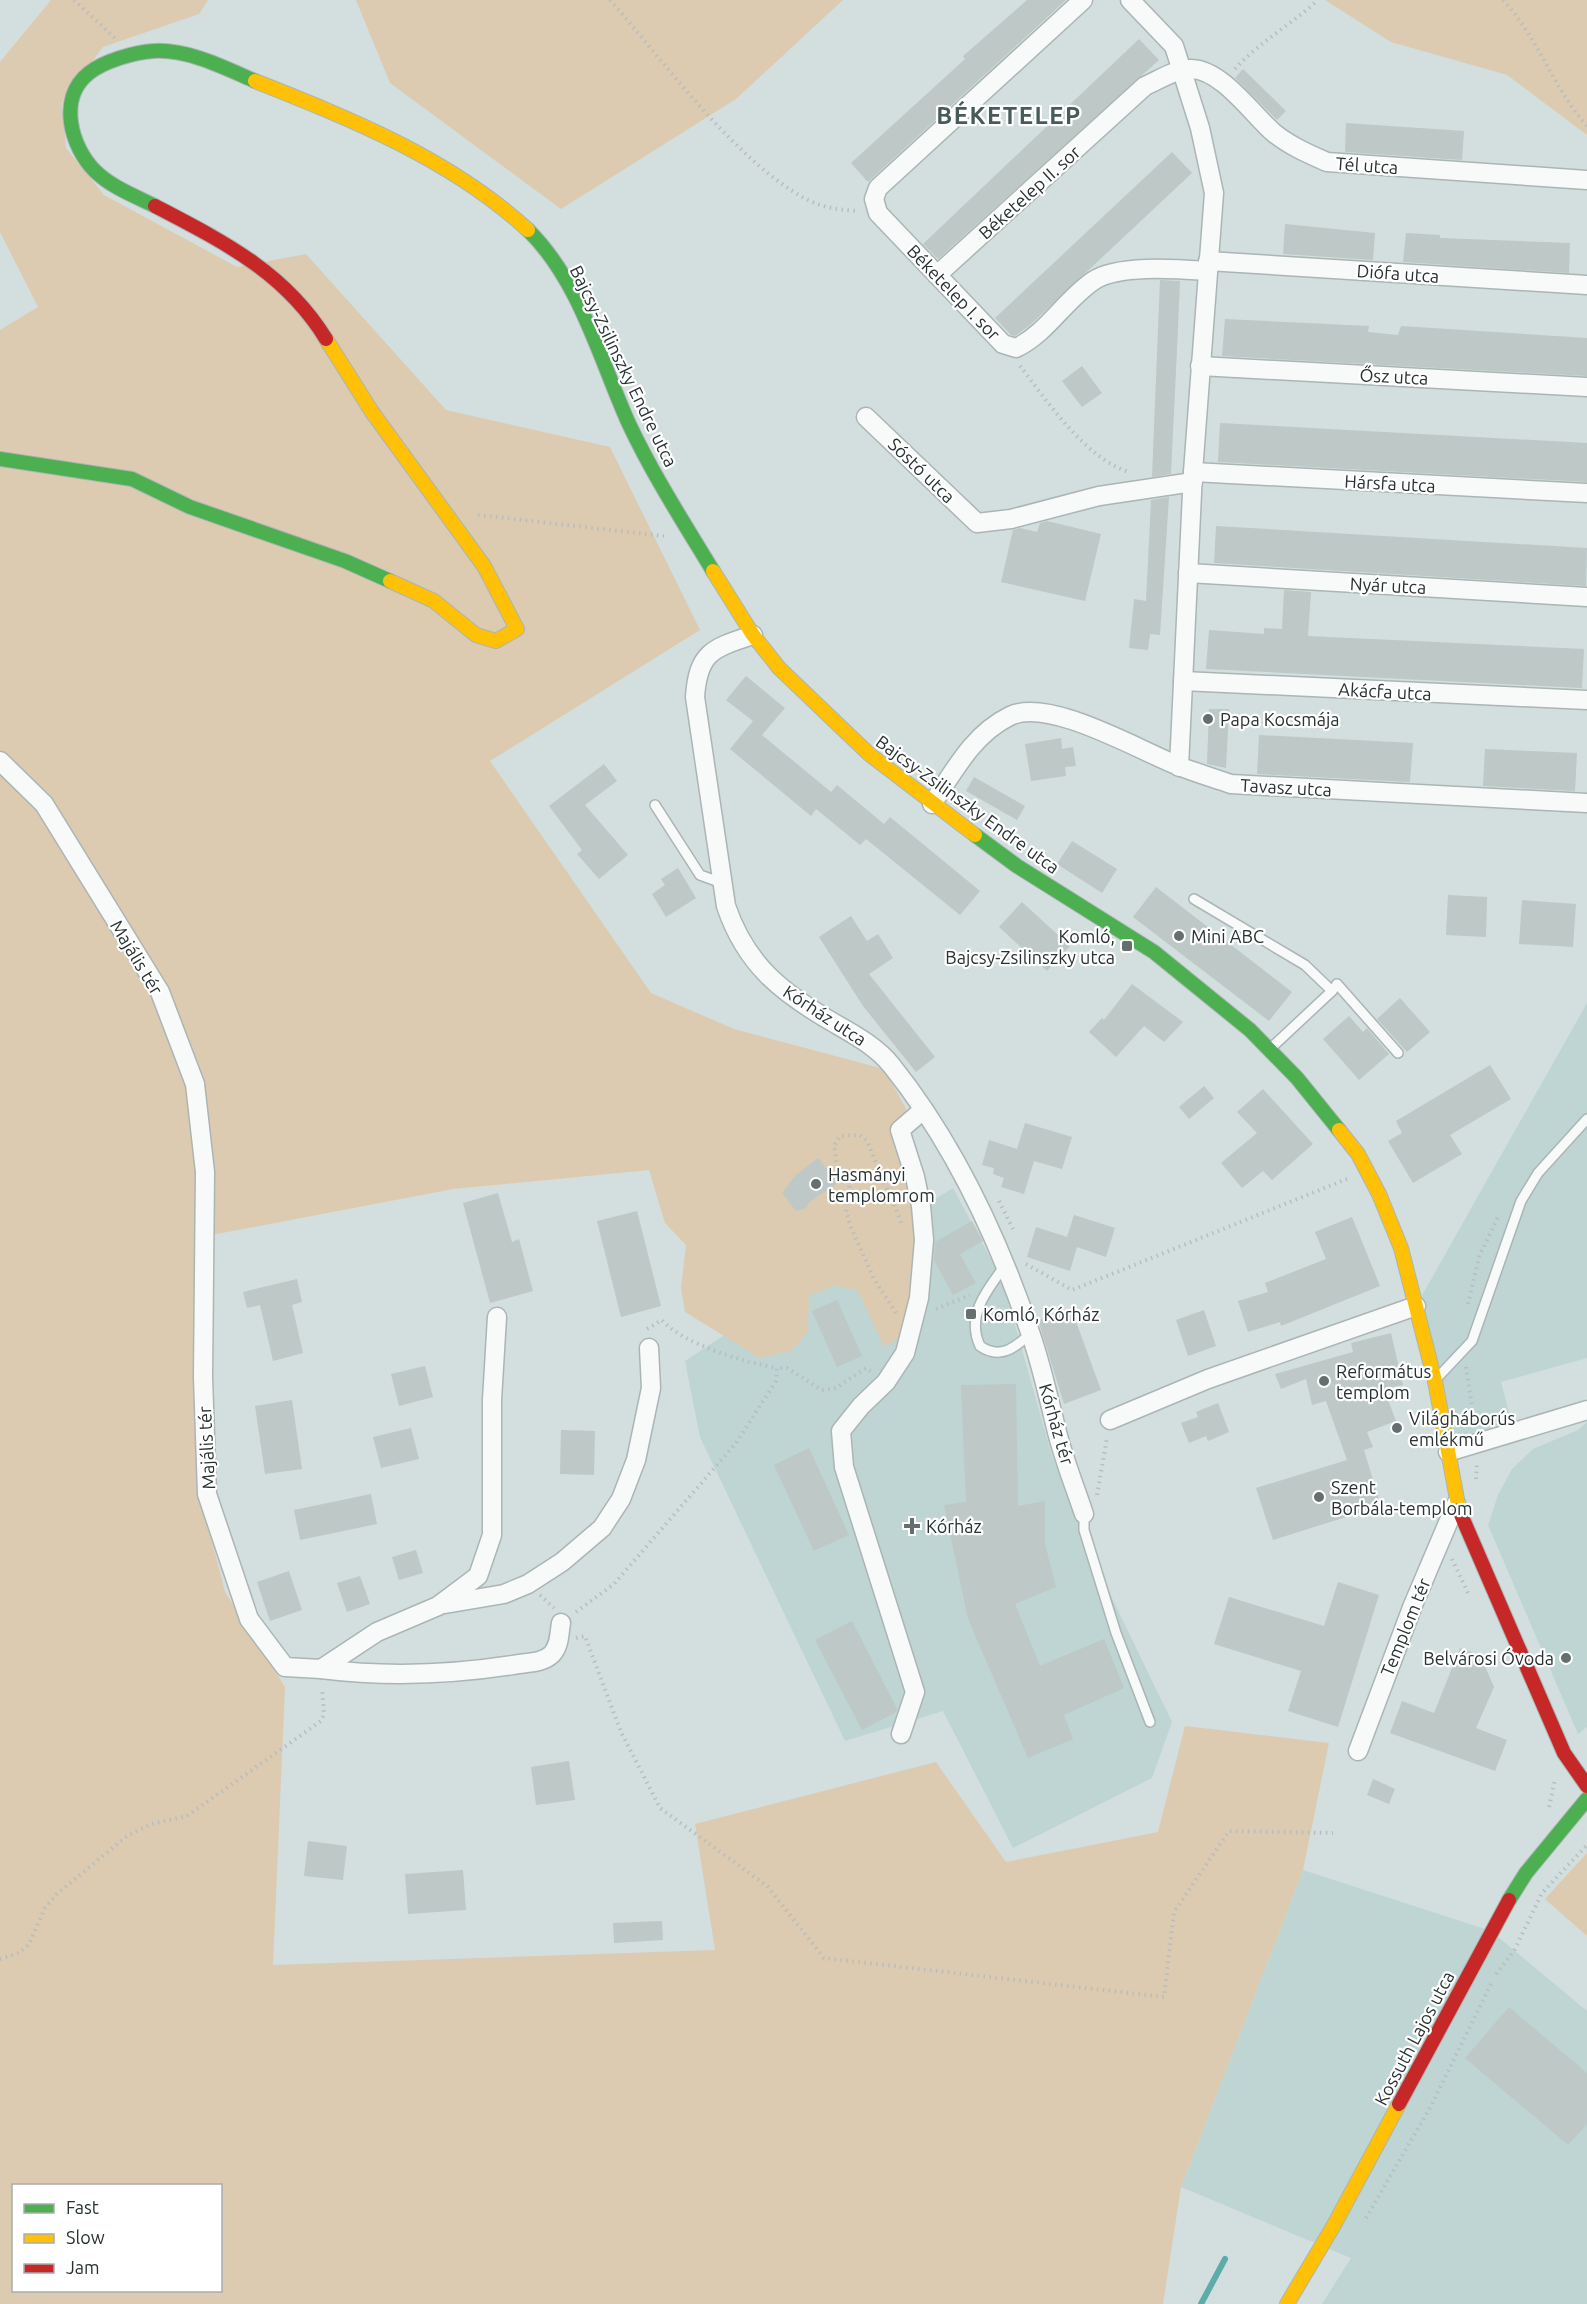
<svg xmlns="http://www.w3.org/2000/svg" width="1587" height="2304" font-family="Ubuntu,sans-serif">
<rect width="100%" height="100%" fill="#d2dfde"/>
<g fill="#bed5d4">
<path d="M1587,1003V1358L1501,1382L1514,1431L1448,1452L1416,1306Z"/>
<path d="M953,1188L1003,1282L1052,1456L1111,1596L1172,1722L1152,1778L1013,1848L943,1711L845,1741L700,1437L685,1361L860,1245Z"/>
<path d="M1587,1422V1727L1578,1734L1488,1525L1498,1495L1512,1469L1533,1449L1578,1430Z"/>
<path d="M1303,1870L1491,1931L1587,2011V2304H1322L1351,2258L1181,2187Z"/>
</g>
<g fill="#dccbb0" fill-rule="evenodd">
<path d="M51,0H208L199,14L103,47L62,102L66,148L104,195L237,267L306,254L446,410L610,447L700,630L490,761L651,993L734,1029L884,1069L910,1116L906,1120L920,1260L899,1339L884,1346L858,1291L835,1285L809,1296L808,1332L792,1350L760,1358L685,1312L681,1288L686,1245L665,1223L649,1170L453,1189L196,1238L205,1514L225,1592L285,1687L273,1965L715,1950L695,1824L936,1762L1006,1862L1158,1832L1185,1726L1329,1743L1303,1870L1181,2187L1163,2304H0V330L38,307L0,232V62ZM14,2186H220V2290H14Z"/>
<path d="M356,0H843L736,99L561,209L390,83Z"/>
<path d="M1325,0H1587V135L1507,75L1391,42Z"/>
<path d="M1587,1853V1936L1545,1899Z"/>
</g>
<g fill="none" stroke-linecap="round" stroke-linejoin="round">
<path stroke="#5cacaa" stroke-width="6" d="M1201,2304L1225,2259"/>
</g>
<g fill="#bdc8c7">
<path d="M1027,0H1066L868,182L851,163L965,59L963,56Z"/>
<path d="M1139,39L1159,60L938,259L923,244Z"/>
<path d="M1243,69L1286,111L1277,120L1235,78Z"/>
<path d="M1346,123L1464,131L1462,160L1345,152Z"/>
<path d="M1172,152L1192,173L1030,325L1015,336L1011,335L995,318Z"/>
<path d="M1285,224L1375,233L1373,260L1283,254Z"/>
<path d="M1406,233L1440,235V238L1570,243L1569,273L1403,262Z"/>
<path d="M1160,280L1180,281L1177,350L1171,474L1152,477Z"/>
<path d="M1225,319L1369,326L1368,332L1398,335L1401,326L1587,338V376L1222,356Z"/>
<path d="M1082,366L1102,393L1082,407L1062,381Z"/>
<path d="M1220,423L1587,443V482L1218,462Z"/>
<path d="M1169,497L1160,635L1150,634L1148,650L1129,648L1134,599L1146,601L1151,500Z"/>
<path d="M1047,521L1101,534L1085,601L1001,582L1013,530L1020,528L1037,532L1040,523Z"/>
<path d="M1216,526L1587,548L1586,586L1214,563Z"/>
<path d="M1284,590L1311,592L1308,636L1584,649L1582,688L1206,669L1209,630L1264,634V628L1282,629Z"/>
<path d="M746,676L785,708L762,735L831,792L837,785L884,824L890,817L980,891L960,915L866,839L860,845L816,809L811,816L730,749L753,721L726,700Z"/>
<path d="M1209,709H1229L1226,768L1207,764Z"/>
<path d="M1259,735L1413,743L1410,782L1257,774Z"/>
<path d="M1061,738L1062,749L1073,747L1076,766L1065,767L1066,776L1031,781L1025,744Z"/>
<path d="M1485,749L1577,753L1575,791L1483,786Z"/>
<path d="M604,764L617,781L585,805L628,855L599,879L577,854L582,850L549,806Z"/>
<path d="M974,777L1025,806L1017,820L966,791Z"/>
<path d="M1072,841L1117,869L1102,893L1057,864Z"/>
<path d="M678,868L696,898L666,917L652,894L665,885L661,879Z"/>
<path d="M1156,887L1292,992L1269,1021L1133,917Z"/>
<path d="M1448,895L1487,897L1486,937L1446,935Z"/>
<path d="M1522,900L1576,904L1573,947L1519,944Z"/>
<path d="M1022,902L1070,946L1047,971L999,927Z"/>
<path d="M851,916L867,941L878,934L893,958L869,974L935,1057L916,1072L863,1006L819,937Z"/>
<path d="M1132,984L1183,1022L1164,1042L1144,1026L1116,1057L1089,1032L1102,1018L1104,1020Z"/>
<path d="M1400,998L1430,1032L1407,1052L1377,1019Z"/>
<path d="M1349,1016L1363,1032L1367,1028L1389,1054L1359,1080L1323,1039Z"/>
<path d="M1490,1065L1511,1099L1450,1135L1462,1154L1413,1183L1388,1141L1402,1133L1396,1121Z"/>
<path d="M1204,1086L1214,1098L1189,1119L1179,1107Z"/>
<path d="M1263,1089L1313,1144L1272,1180L1263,1171L1242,1188L1221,1163L1257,1133L1237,1112Z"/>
<path d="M1025,1123L1072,1137L1062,1169L1034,1161L1024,1194L1001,1187L1004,1178L993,1174L994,1168L982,1165L989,1140L1017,1149Z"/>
<path d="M818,1158L838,1183L809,1202L806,1208L796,1211L782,1193L796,1175Z"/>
<path d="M498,1193L512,1242L519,1239L533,1291L490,1303L463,1203Z"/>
<path d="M637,1211L661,1306L621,1317L597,1221Z"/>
<path d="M1074,1215L1115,1228L1106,1257L1077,1247L1070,1271L1027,1257L1036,1227L1067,1237Z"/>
<path d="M1352,1217L1380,1286L1281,1326L1280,1322L1248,1332L1238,1301L1268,1292L1265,1283L1326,1259L1315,1232Z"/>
<path d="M972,1221L983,1241L960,1254L976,1283L953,1295L934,1260L935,1242Z"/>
<path d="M297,1279L302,1302L292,1305L303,1353L273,1361L260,1305L247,1308L243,1292Z"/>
<path d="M837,1300L862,1356L837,1367L812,1311Z"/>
<path d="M1071,1308L1101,1390L1064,1404L1038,1320Z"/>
<path d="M1204,1310L1216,1346L1188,1356L1176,1320Z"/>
<path d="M1391,1333L1403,1385L1384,1389L1396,1421L1367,1432L1373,1447L1364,1450L1381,1506L1273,1540L1256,1488L1347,1460L1326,1401L1312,1405L1306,1379L1281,1389L1275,1374L1353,1352L1351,1343Z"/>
<path d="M425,1366L433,1397L399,1406L391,1374Z"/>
<path d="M1016,1384L1018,1506L1045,1501V1544L1056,1587L1015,1604L1040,1666L1104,1639L1124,1688L1064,1715L1073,1739L1028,1758L968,1619L944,1505L966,1502L961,1385Z"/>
<path d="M292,1400L302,1469L265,1474L255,1406Z"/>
<path d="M1218,1403L1229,1432L1208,1441L1206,1436L1189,1443L1181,1423L1198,1417L1196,1412Z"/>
<path d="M411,1428L419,1459L381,1468L373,1437Z"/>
<path d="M561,1430L595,1431L594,1475L560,1474Z"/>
<path d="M809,1448L849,1535L814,1551L774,1465Z"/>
<path d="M371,1494L377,1524L300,1540L294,1510Z"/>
<path d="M416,1550L423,1573L399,1580L392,1557Z"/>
<path d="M289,1571L302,1610L270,1621L257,1582Z"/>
<path d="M360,1576L370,1604L347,1612L337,1583Z"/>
<path d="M1338,1582L1379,1595L1338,1727L1288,1711L1301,1671L1214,1644L1229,1597L1324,1626Z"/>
<path d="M852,1621L897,1709L896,1712L862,1730L815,1640Z"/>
<path d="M1460,1648L1480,1655L1494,1687L1476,1728L1507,1740L1495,1771L1390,1733L1402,1701L1434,1713Z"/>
<path d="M569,1761L575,1800L536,1805L531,1767Z"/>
<path d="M1373,1779L1395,1789L1389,1804L1367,1795Z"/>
<path d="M308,1841L347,1846L343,1880L304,1876Z"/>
<path d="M463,1870L466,1910L408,1914L405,1874Z"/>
<path d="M662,1921L663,1940L614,1943L613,1923Z"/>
<path d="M1509,2007L1587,2073V2124L1568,2145L1465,2058Z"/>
</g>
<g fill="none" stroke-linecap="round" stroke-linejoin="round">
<defs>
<g id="lane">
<path d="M655,805L700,875L722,883"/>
<path d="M1194,899L1305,965L1332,991L1271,1048"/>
<path d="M1332,991L1337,984L1398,1053"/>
<path d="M1004,1267C986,1291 966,1316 980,1346C1000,1360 1015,1348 1031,1333"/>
<path d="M1438,1377L1472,1341L1521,1201L1538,1173L1587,1119"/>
<path d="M1084,1514V1530L1116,1633L1150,1722"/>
</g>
<g id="street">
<path d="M1083,0L878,188L874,199L878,213L1003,344L1016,348C1047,333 1064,301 1093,281C1117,264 1179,269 1207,271"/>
<path d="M1130,0L1174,46L1200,128L1214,193L1193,472L1179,767"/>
<path d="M1208,261L1587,285"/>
<path d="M937,275L1145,86C1159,80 1177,68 1192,69C1222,70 1253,115 1274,133C1290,146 1309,154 1327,162L1587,180"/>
<path d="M1200,366L1587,387"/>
<path d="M866,417L977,523L1011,519L1099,496L1193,482"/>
<path d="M1193,472L1587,493"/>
<path d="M1188,573L1587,597"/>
<path d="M753,635C713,648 698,652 695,697L726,906C746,965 782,993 834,1023C855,1035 877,1047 892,1066C955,1145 999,1240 1031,1335C1042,1367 1049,1400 1057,1432C1064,1460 1075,1487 1084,1514"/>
<path d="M1183,681L1587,700"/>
<path d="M0,761L44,804L160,992L195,1084L205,1172L203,1377L207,1494L249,1619L285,1667L321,1669L377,1632L438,1606L478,1576L492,1535V1400L497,1317"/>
<path d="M932,804C954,771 973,734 1010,716C1049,697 1140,751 1179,766C1196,773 1214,778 1231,784L1587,803"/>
<path d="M1110,1420L1208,1379L1416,1306"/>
<path d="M1448,1452L1587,1410"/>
<path d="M445,1604L504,1594L528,1584L562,1562L602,1528L621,1499L636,1460L651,1388L649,1348"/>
<path d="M321,1669C385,1677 449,1675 513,1665C526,1662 542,1664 552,1654C560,1645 559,1634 561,1623"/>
<path d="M901,1734L915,1692L844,1467L841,1431L861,1406L886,1382L905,1353L919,1298L924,1240L921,1206L915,1177L900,1130L923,1110"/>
<path d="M1358,1751L1413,1605L1456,1504"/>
</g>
<g id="fast">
<path d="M155,206C135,196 111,187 95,171C71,147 57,98 89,73C104,61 135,52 154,51C188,49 225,68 255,81"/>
<path d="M528,230C580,281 600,360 629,424C653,475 684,523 713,571"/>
<path d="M0,459L132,479L190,507L345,561L390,581"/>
<path d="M975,835L1017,866L1154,952L1250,1030L1297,1078L1339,1130"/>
<path d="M1509,1900L1526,1873L1587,1799"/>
</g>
<g id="slow">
<path d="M255,81C351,119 451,159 528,230"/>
<path d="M326,339L372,412L484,566L517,629L496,641L476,635L434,601L390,581"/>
<path d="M713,571L753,635L779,668L869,754L975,835"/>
<path d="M1339,1130L1358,1154L1379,1194L1401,1248L1435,1381L1459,1510"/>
<path d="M1287,2304L1334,2225L1399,2104"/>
</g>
<g id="jam">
<path d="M155,206C222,241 285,272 326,339"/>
<path d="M1459,1510L1564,1753L1587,1786"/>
<path d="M1399,2104L1509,1900"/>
</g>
</defs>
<use href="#lane" stroke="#abb5b4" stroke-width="12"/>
<use href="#street" stroke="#abb5b4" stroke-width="21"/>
<use href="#fast" stroke="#abb5b4" stroke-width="16"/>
<use href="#slow" stroke="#abb5b4" stroke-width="16"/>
<use href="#jam" stroke="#abb5b4" stroke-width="16"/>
<g stroke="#b9bdbd" stroke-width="4" stroke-dasharray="1.5 4.5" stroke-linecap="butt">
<path d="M74,0L115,38"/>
<path d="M610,0C664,61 735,161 806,199C823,208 840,210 859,211"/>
<path d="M1503,0C1538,37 1553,88 1587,126"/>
<path d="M1235,69C1259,42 1291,25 1318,0"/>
<path d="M1020,366C1047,401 1086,459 1129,472"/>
<path d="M478,515L664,536"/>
<path d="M999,1201L1013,1229"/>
<path d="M1026,1264L1072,1290L1347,1179"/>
<path d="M1468,1304L1479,1257L1499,1215"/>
<path d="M936,1309L970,1295"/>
<path d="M896,1313L874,1279L852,1230L846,1212L850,1182L837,1165L834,1146L840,1136L860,1135L867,1141L902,1224"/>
<path d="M647,1329L662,1320C682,1344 747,1363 777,1368"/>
<path d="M1466,1367L1475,1425"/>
<path d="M1476,1479L1477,1462"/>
<path d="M1097,1495L1107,1438"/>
<path d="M1452,1559L1468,1593"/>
<path d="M540,1595L554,1608"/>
<path d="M576,1612L614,1584L736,1443L776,1381L777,1368H787L822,1390L836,1388L866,1368L873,1373"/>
<path d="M576,1638L585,1636L621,1732L660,1808L767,1886L824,1958L1164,1997L1174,1912L1229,1831L1333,1833"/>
<path d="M1549,1807L1555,1780"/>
<path d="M0,1959L19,1953L29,1944L45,1908L57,1894L127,1836L151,1824L187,1816L321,1721L324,1714L322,1688"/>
<path d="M1496,1974L1514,1951L1542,1893L1587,1845"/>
<path d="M1366,2218L1431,2106L1491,1984"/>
</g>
<use href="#lane" stroke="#f8fafa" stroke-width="9"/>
<use href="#street" stroke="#f8fafa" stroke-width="18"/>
<use href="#fast" stroke="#4caf50" stroke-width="14"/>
<use href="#slow" stroke="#ffc107" stroke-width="14"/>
<use href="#jam" stroke="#c62828" stroke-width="14"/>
</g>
<g fill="#646f6e" stroke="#fff" stroke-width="2">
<circle cx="1208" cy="719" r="6"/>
<circle cx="1179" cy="936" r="6"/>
<rect x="1121" y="940" width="12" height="12" rx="3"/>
<circle cx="816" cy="1184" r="6"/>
<rect x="965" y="1308" width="12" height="12" rx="3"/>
<circle cx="1324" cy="1381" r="6"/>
<circle cx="1397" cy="1428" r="6"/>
<circle cx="1319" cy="1497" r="6"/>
<path d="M909 1517h6v6h6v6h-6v6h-6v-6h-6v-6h6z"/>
<circle cx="1566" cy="1658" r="6"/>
</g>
<g text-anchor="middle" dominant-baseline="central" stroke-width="4.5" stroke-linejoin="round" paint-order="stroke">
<g font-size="18" fill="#293232" stroke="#fff">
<text transform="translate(1367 165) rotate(4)">Tél utca</text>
<text transform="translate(1029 192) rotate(-42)">Béketelep II. sor</text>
<text transform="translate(1398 273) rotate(4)">Diófa utca</text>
<text transform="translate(954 292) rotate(46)">Béketelep I. sor</text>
<text transform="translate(624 366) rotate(64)">Bajcsy-Zsilinszky Endre utca</text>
<text transform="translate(1394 376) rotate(3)">Ősz utca</text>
<text transform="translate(922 470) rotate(44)">Sóstó utca</text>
<text transform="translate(1390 483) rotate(3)">Hársfa utca</text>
<text transform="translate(1388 585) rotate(3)">Nyár utca</text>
<text transform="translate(1385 691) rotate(3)">Akácfa utca</text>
<text transform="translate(1286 787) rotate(3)">Tavasz utca</text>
<text transform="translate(968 804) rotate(36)">Bajcsy-Zsilinszky Endre utca</text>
<text transform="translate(137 957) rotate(59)">Majális tér</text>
<text transform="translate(825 1015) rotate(33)">Kórház utca</text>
<text transform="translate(1057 1424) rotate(74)">Kórház tér</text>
<text transform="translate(206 1448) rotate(-93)">Majális tér</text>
<text transform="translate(1405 1627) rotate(-68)">Templom tér</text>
<text transform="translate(1414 2038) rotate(-62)">Kossuth Lajos utca</text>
</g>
<g font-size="18" fill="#293232" stroke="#fff" text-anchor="start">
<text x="1220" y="719">Papa Kocsmája</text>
<text x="1115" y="936" text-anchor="end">Komló,<tspan x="1115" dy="21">Bajcsy-Zsilinszky utca</tspan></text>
<text x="1191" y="936">Mini ABC</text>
<text x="828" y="1174">Hasmányi<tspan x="828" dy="21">templomrom</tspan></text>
<text x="983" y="1314">Komló, Kórház</text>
<text x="1336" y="1371">Református<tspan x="1336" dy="21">templom</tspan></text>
<text x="1409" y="1418">Világháborús<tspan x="1409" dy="21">emlékmű</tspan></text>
<text x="1331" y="1487">Szent<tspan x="1331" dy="21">Borbála-templom</tspan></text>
<text x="926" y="1526">Kórház</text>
<text x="1554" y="1658" text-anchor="end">Belvárosi Óvoda</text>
</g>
<g font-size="24" font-weight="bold" letter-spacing="1.5" fill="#475b5b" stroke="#fff">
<text x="1009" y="115">BÉKETELEP</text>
</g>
</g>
<rect x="12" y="2184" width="210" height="108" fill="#ffffff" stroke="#a9adad" stroke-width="1.5"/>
<rect x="24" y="2204" width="30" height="9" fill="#4caf50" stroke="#a9adad" stroke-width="1.5"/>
<text x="66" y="2214" font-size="18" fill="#293232">Fast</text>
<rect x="24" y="2234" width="30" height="9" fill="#ffc107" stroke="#a9adad" stroke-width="1.5"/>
<text x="66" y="2244" font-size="18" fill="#293232">Slow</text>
<rect x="24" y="2264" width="30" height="9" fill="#c62828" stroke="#a9adad" stroke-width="1.5"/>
<text x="66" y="2274" font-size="18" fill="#293232">Jam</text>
</svg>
